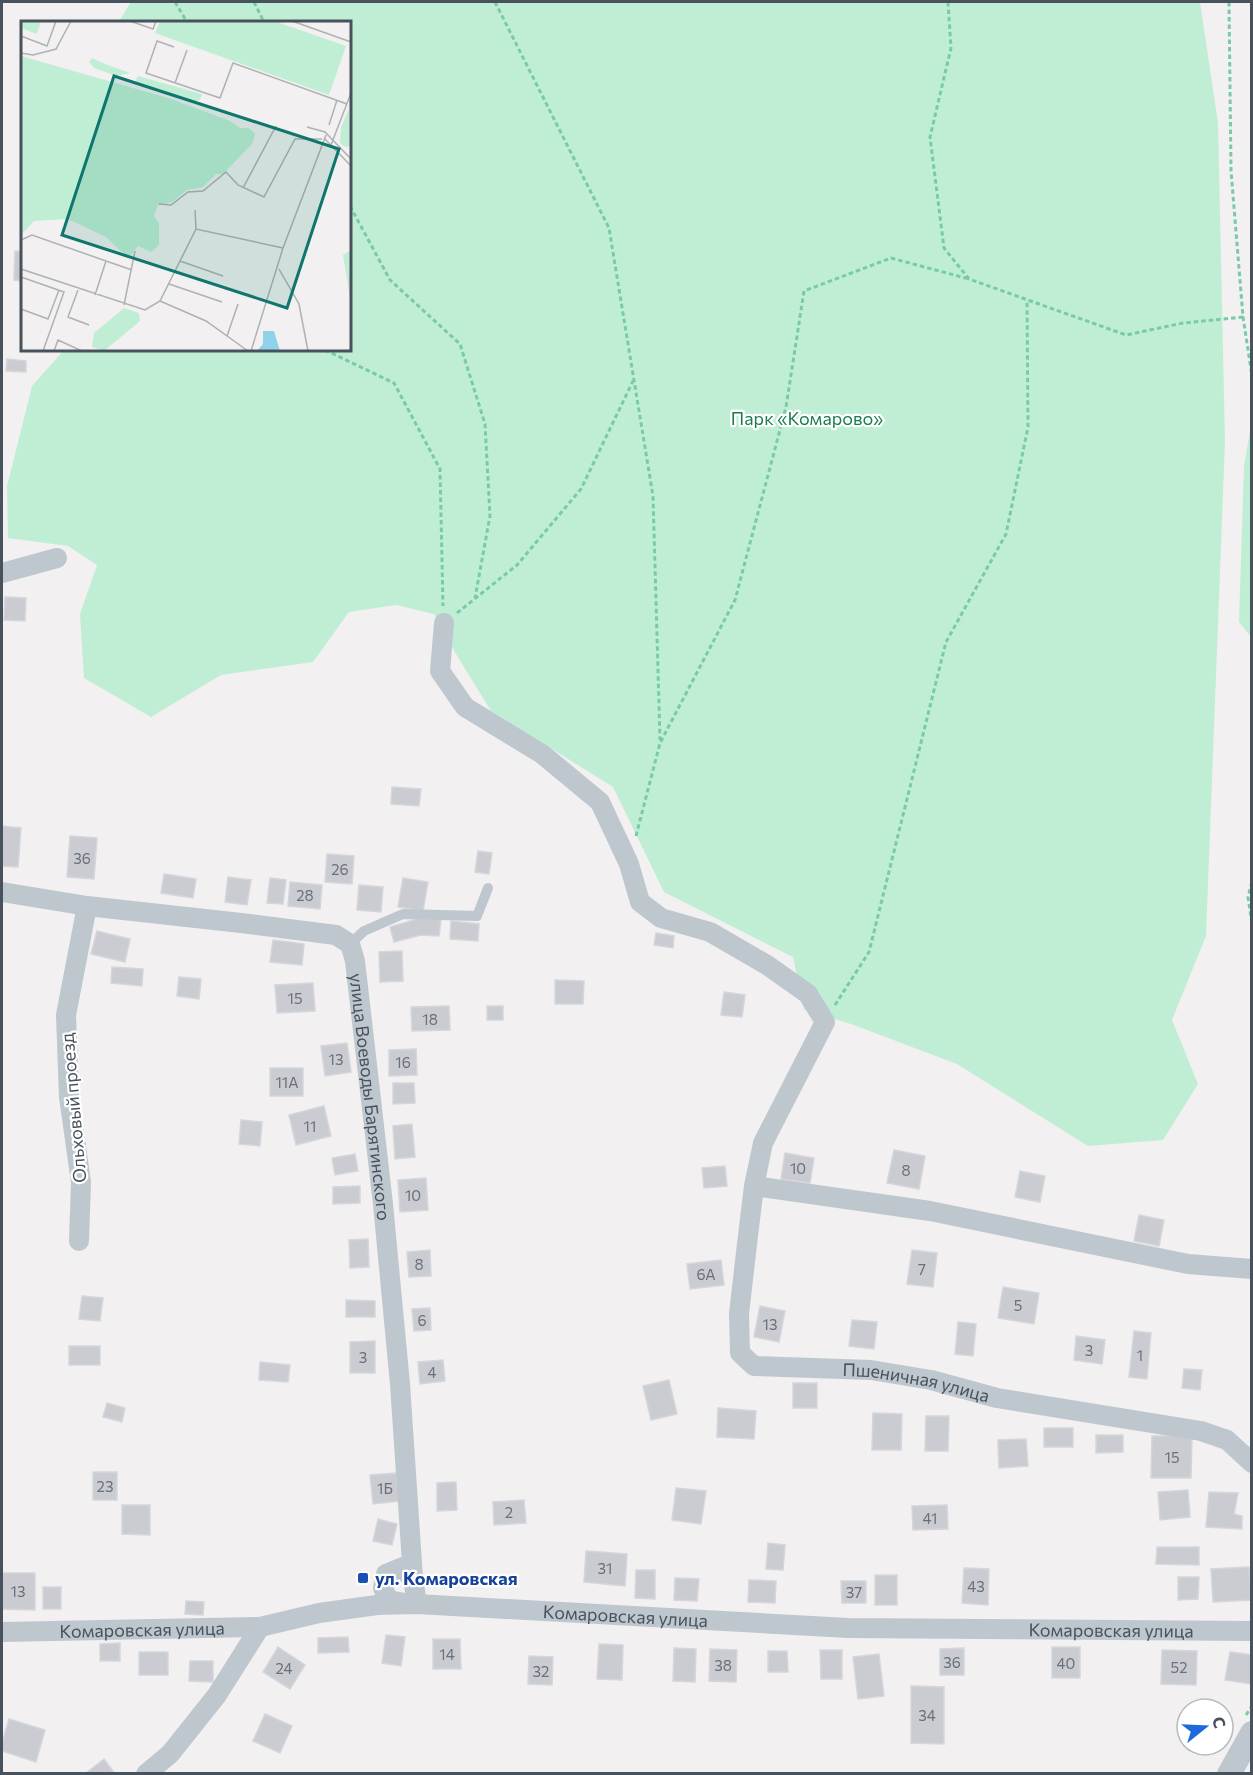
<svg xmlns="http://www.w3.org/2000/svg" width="1253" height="1775" font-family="Commissioner,sans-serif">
<rect width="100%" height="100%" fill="#f2f0f0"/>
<g fill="#c0eed4">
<path d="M129,2H1200L1218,123L1225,441L1206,936L1172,1020L1198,1084L1163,1140L1088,1146L957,1064L851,1024L804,1010L793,957L664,892L613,787L491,711L456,654L434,614L396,605L349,612L313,662L221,675L151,717L84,678L80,614L97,565L68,546L8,538L7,486L32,386L64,350H350V22H119L130,3Z"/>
<path d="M1251,426L1252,637H1251L1239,622L1244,466Z"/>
</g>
<g fill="#caccd2" stroke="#d4d6db" stroke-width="1.5">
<path d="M15,251L22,252V281L14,280Z"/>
<path d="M7,359L26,361V372L6,371Z"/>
<path d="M5,597L26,598L25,621L4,620Z"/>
<path d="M392,787L421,789L419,806L391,804Z"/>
<path d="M2,826L21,828L18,867L2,866Z"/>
<path d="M70,836L97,838L94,879L67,877Z"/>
<path d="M478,851L492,853L489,874L475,872Z"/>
<path d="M327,854L354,856L352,884L325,882Z"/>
<path d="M164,874L196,879L193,898L161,893Z"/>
<path d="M228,877L251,880L247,905L225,902Z"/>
<path d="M270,878L286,880L283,904L267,903Z"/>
<path d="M403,878L428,882L423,911L398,907Z"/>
<path d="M290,882L322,885L320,909L288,906Z"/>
<path d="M359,885L383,887L381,912L357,910Z"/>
<path d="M420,918L441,920L439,936L421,935L394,942L390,927Z"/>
<path d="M451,921L479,924L478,941L450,939Z"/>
<path d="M97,931L130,939L125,962L91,954Z"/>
<path d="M656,933L674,936L673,948L654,945Z"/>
<path d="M273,940L304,944L302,965L270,962Z"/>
<path d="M402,951L403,981L380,982L379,952Z"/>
<path d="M112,967L143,969L142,986L111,983Z"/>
<path d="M179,977L201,979L199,999L177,996Z"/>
<path d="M555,980L584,981L583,1004H555Z"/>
<path d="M313,983L315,1011L277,1013L275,985Z"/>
<path d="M724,992L745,995L742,1017L721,1015Z"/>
<path d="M449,1006L450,1030L412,1031L411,1007Z"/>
<rect x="487" y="1006" width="16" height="14"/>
<path d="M347,1043L351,1072L325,1076L321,1046Z"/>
<path d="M416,1049L417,1075L389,1076V1050Z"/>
<rect x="270" y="1068" width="33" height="28"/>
<path d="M393,1083H414L415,1103L393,1104Z"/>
<path d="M324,1106L331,1136L296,1145L289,1115Z"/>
<path d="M241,1120L262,1122L260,1146L239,1144Z"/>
<path d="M412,1124L415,1157L395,1159L393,1126Z"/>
<path d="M894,1150L925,1156L919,1189L887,1183Z"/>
<path d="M785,1153L814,1158L810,1183L781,1179Z"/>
<path d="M355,1154L358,1171L335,1175L332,1158Z"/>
<path d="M725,1166L727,1186L704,1188L702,1168Z"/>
<path d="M1020,1171L1045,1176L1040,1202L1015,1197Z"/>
<path d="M426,1178L428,1210L400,1212L398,1180Z"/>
<path d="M360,1186V1203L333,1204V1187Z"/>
<path d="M1139,1215L1164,1220L1159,1246L1134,1241Z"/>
<path d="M368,1239L369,1267L350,1268L349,1240Z"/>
<path d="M430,1250L431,1276L409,1277L407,1252Z"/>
<path d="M912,1250L937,1253L933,1287L907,1284Z"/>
<path d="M721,1260L724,1285L690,1289L687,1264Z"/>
<path d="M1003,1287L1039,1293L1034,1324L998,1318Z"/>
<path d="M82,1296L103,1298L100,1321L79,1319Z"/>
<path d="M346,1300L375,1301V1317H346Z"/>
<path d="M760,1306L785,1311L779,1342L754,1337Z"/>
<path d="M430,1308L431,1330L414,1331L412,1309Z"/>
<path d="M852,1320L877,1322L874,1349L849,1346Z"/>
<path d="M958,1322L976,1324L973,1356L955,1354Z"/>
<path d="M1134,1331L1151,1333L1147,1379L1129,1377Z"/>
<path d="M1076,1336L1105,1340L1102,1364L1074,1360Z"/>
<path d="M375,1341V1373H350V1342Z"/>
<rect x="69" y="1346" width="31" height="19"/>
<path d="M443,1360L445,1381L420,1384L418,1362Z"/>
<path d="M260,1362L290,1365L288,1382L259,1380Z"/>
<path d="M1184,1369L1202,1370L1200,1390L1182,1388Z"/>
<path d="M669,1380L677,1414L651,1420L643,1386Z"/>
<rect x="793" y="1383" width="24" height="25"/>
<path d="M107,1403L125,1408L122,1422L103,1417Z"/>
<path d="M718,1408L756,1411L754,1439L717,1437Z"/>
<path d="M873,1413L902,1414L901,1450H872Z"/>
<path d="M926,1416H949L948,1451H925Z"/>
<rect x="1044" y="1428" width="29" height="19"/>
<path d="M1096,1435H1123V1452L1096,1453Z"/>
<path d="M1152,1436H1192L1191,1478H1151Z"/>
<path d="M1026,1439L1028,1466L999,1468L998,1440Z"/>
<rect x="93" y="1472" width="24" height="28"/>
<path d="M396,1473L399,1501L373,1504L370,1475Z"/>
<path d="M456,1482L457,1510L437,1511V1483Z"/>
<path d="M676,1488L706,1491L701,1524L672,1520Z"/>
<path d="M1188,1490L1190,1517L1160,1520L1158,1492Z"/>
<path d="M1209,1492L1238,1493L1234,1514L1242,1516V1529L1206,1527Z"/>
<path d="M524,1500L526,1523L494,1525L493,1502Z"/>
<path d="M122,1505H150V1535L122,1534Z"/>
<path d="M947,1505L948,1529L913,1530L912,1506Z"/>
<path d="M378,1519L397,1524L392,1545L373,1541Z"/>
<path d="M768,1543L785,1545L783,1570L766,1569Z"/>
<path d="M1157,1547H1199V1565L1156,1564Z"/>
<path d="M586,1551L627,1554L625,1586L584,1582Z"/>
<path d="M1249,1567L1251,1600L1213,1602L1211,1569Z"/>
<path d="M964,1568L989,1569L988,1605L962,1603Z"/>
<path d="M636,1570H655V1599L635,1598Z"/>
<path d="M2,1573H35V1610L2,1609Z"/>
<rect x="875" y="1575" width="22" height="30"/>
<path d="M1178,1577H1199L1198,1599L1178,1600Z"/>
<path d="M675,1578L699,1579L697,1601L674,1600Z"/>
<path d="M749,1580L776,1581L775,1603L748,1602Z"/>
<path d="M841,1581H866V1603H842Z"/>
<rect x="43" y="1587" width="18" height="22"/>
<path d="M186,1601L204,1602L203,1615L185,1614Z"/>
<path d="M386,1635L405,1637L401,1666L382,1663Z"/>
<path d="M348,1637L349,1652L318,1653V1638Z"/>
<path d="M433,1639H460L461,1669H433Z"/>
<path d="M120,1643V1661H100V1644Z"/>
<path d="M599,1644L623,1645L622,1680L597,1679Z"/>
<path d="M278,1647L305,1665L290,1689L263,1672Z"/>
<rect x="1052" y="1647" width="28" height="31"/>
<path d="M674,1648L696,1649L695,1682L673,1681Z"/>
<path d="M964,1648V1675H940V1649Z"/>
<path d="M710,1649L737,1650L736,1682L709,1681Z"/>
<path d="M820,1650H842V1679H821Z"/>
<path d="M1162,1650L1197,1651L1196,1685L1161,1684Z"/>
<path d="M768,1651H787L788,1672H768Z"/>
<rect x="139" y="1652" width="29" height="23"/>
<path d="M1230,1652L1252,1655L1251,1684L1225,1680Z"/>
<path d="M879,1654L884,1696L858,1699L853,1657Z"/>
<path d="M529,1656L553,1657L552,1685L528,1684Z"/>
<path d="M190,1661H213V1682L189,1681Z"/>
<path d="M911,1686L944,1687V1744L911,1743Z"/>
<path d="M265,1714L292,1726L280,1753L253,1741Z"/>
<path d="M9,1719L45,1730L36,1762L2,1751V1743Z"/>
<path d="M104,1759L115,1774H85Z"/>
</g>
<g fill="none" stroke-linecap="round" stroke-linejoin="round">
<g stroke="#79cba7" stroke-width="3" stroke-dasharray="4.5 3" stroke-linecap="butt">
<path d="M175,2L187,22"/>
<path d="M254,2L264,22"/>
<path d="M495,2L609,228L653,496L660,740"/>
<path d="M948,2L951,48L930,137L944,248L969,279L1126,335L1183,323L1243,317"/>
<path d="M1229,2L1231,171L1243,317L1252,376"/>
<path d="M350,206L390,280L460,344L485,424L490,516L475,598"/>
<path d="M325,350L394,383L440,469L443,606"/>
<path d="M457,613L517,565L581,489L633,381"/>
<path d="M636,836L660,743L735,600L786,407L804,291L891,258L969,279"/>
<path d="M1252,882L1248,897L1252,924"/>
<path d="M835,1005L869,952L946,642L1006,534L1028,427L1027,300"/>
<path d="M1246,1715L1252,1706"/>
</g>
<path stroke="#bec7ce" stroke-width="10" d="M350,944L364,931L403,914L477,916L488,888"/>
<g stroke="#bec7ce" stroke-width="20">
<path d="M2,573L57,558"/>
<path id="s1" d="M444,623L440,671L465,707L542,754L600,802L629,864L640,902L661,918L710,932L767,965L808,994L825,1022L763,1143L754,1186L747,1244L739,1314L740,1353L754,1366L871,1370L931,1380L997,1398L1201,1431L1227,1440L1252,1463"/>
<path id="s2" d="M2,892L87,906L241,923L336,935L350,944L355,961L383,1204L400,1384L413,1578L417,1604"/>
<path d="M754,1186L930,1211L1188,1264L1252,1269"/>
<path d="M79,1241L81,1182L69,1097L66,1015L87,906"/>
<path d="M405,1603L388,1600L383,1588L386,1574L403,1567L414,1582"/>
<path id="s3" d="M2,1632L260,1627L319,1613L377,1605L417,1604L848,1628L1252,1631"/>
<path d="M146,1774L170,1754L217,1695L260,1627"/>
</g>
<path stroke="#bec7ce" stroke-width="24" d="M1229,1774L1252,1733"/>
</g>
<rect fill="#1a4fb4" stroke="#fff" stroke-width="2" x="357" y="1572" width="12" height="12" rx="3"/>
<g text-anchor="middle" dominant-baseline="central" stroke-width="4.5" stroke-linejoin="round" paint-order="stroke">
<g font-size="15" fill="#68707a">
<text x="82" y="858">36</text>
<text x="340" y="869">26</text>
<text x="305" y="895">28</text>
<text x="295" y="998">15</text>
<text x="430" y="1019">18</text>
<text x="336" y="1059">13</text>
<text x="403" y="1062">16</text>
<text x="287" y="1082">11А</text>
<text x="310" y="1126">11</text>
<text x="798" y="1168">10</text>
<text x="906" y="1170">8</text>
<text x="413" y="1195">10</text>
<text x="419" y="1264">8</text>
<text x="922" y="1269">7</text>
<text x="706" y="1274">6А</text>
<text x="1018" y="1305">5</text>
<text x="422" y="1320">6</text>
<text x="770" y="1324">13</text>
<text x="1089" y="1350">3</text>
<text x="1140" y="1355">1</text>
<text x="363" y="1357">3</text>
<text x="432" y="1372">4</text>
<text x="1172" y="1457">15</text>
<text x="105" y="1486">23</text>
<text x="385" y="1488">1Б</text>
<text x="509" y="1512">2</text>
<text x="930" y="1518">41</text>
<text x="605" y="1568">31</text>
<text x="976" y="1586">43</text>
<text x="18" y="1591">13</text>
<text x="854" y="1592">37</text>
<text x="447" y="1654">14</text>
<text x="952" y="1662">36</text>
<text x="1066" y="1663">40</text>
<text x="723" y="1665">38</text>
<text x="1179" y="1667">52</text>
<text x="284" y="1668">24</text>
<text x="541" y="1671">32</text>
<text x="927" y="1715">34</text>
</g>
<g font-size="18" fill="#1a7d51" stroke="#fff">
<text x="807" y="418">Парк «Комарово»</text>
</g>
<g font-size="18" fill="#48525d" stroke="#fff">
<text stroke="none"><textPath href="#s2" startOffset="508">улица Воеводы Барятинского</textPath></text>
<text transform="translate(73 1108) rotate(-95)">Ольховый проезд</text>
<text stroke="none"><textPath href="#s1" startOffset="1122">Пшеничная улица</textPath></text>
<text stroke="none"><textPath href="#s3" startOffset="626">Комаровская улица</textPath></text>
<text stroke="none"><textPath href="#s3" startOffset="140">Комаровская улица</textPath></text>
<text stroke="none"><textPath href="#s3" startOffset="1112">Комаровская улица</textPath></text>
</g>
<g font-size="18" font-weight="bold" fill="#164399" stroke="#fff" text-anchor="start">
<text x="375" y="1578">ул. Комаровская</text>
</g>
</g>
<g transform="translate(21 21)">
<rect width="330" height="330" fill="#f2f0f0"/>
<path d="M0,0H20L16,13L0,7ZM139,0H253L325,25L308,74L134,12ZM0,35L147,77L209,100L219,107H228L234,113L231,123L202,153H195L182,166L166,169L151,181L137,184L133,195L138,202V224L130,231L117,225L109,235L103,233L85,216L47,198L13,200L0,214ZM71,37L84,43L109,52L95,55L73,47L68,41ZM117,55L181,73L179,79L171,82L114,61ZM328,88L330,125L324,126L319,122L320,106ZM330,229V282L322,234ZM103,287L118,292L119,300L83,330L71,326L73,312Z" fill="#c0eed4"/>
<path d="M242,310H253L259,330H236L242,323Z" fill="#8fd2e9"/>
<path fill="none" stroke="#aeb1b5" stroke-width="1.5" d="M109,0L132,8L135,0M271,0L330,21M0,15L26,25L35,0M153,26L136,20L125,52L199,77L212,42L326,83M0,32L12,34L35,28L50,0M154,62L166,29M308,104L316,79M286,106L304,111L330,138M303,117L330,145M310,124L330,72M222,167L255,105M138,183L150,184L167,171L182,170L205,151L217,164L243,176L274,118H301M174,189L175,208M0,219L11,214L85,240M159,240L202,255M0,248L124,289L139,280L175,208L262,227M258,248L278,283L287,330M0,256L43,271L22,330M148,263L201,281M57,269L47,296L68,304M74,274L85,240L111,249M139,280L185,300L227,330M103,284L114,230M0,288L27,298L38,269M206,315L217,283M33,330L37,319L61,330M230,330L262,227L305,114"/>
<path fill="#0f766e" fill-opacity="0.15" stroke="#0f766e" stroke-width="3" d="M93,55L318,128L266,287L41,214Z"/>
<rect width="330" height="330" fill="none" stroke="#48525d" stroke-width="3"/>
</g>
<rect width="1253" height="1775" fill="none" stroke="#48525d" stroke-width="6"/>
<g transform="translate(1205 1727) rotate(72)"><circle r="28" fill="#ffffff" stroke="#b6babe" stroke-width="1.5"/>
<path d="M0-4.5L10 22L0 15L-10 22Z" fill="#1f69dd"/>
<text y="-9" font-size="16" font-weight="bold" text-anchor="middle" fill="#48525d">С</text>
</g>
</svg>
